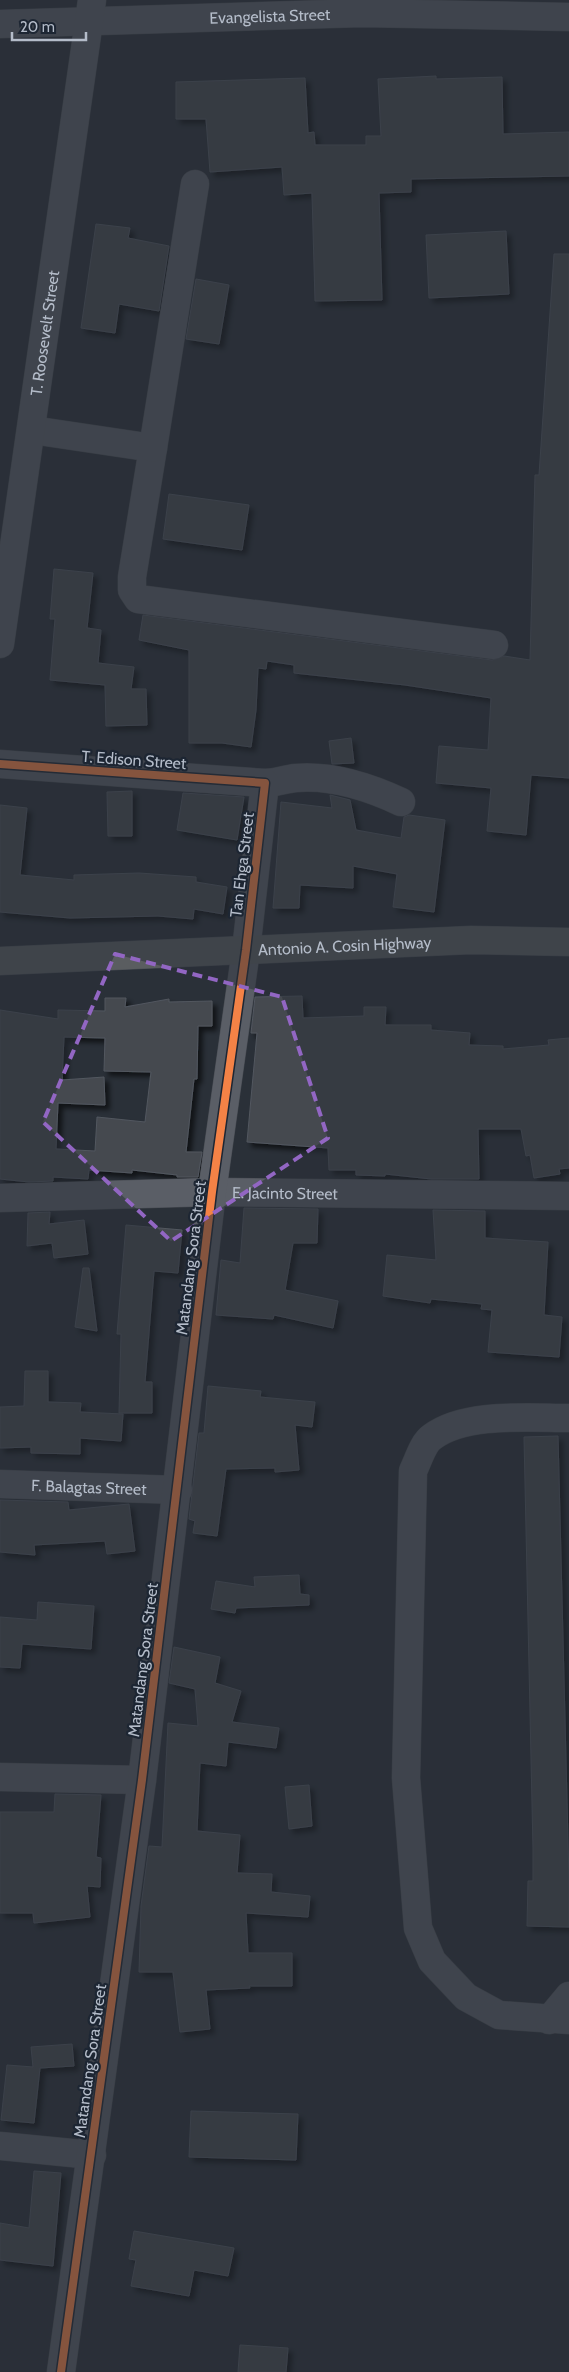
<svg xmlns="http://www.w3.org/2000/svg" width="569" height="2372" font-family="Cabin,sans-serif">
<defs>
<filter id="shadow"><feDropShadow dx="4.5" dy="4.5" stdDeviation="2.5" flood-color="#0009"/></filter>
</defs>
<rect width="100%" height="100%" fill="#2a3038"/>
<g fill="#444950" stroke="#52575f" fill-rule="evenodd" filter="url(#shadow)">
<path d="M436,76V79L502,77L503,134L569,132V176L411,179V192L379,193L382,300L315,301L312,193L284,195L282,167L210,172L206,119H176V82L305,78L308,133L314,132L315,145H366V136H381L378,79Z"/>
<path d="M96,224L130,228L128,238L169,246L159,311L119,304L115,333L81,328Z"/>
<path d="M506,231L509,294L429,298L426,235Z"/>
<path d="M554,254H569V778L531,775L526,835L487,831L491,788L436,783L439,746L488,750L491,698L405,685L294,673V665L267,661L266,669L258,668L256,710L251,747L222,743H189V650L139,640L143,615L492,660L504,656L530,660L535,475H539Z"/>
<path d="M196,279L229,285L219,344L186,339Z"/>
<path d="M169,494L249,505L242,550L163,539Z"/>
<path d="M54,569L93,573L87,628L101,630L98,663L134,667L131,689H146L147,725L106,726L105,685L50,680L55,619H50Z"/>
<path d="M351,738L354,763L332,764L329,741Z"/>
<path d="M132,791V836H108L107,792Z"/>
<path d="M183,793L244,797L237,840L177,830Z"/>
<path d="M330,795L350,800L356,830L401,838L404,817L409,815L445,820L434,912L393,907L397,874L353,866V888L300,885L299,908H273L281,802L332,808Z"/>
<path d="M0,805L27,808L20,875L74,880V875L139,873L196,877V882L227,887L223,914L194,909L193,919L158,916L70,918L0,912Z"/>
<path d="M302,996L303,1018L364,1016V1007H386L385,1025H431V1030L470,1033L469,1045L503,1046V1049L549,1045L548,1040L569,1038V1168L559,1169L560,1174L534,1178L530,1155L526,1156L521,1129H478L479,1179H431L385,1174V1176L356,1175V1170H329L328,1148L247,1142L257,1033H251L255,997Z"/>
<path d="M105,998H126L125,1007L169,999V1002L212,1001V1026H198L197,1079H194L186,1152H202L198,1177H177V1175L132,1170V1173L89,1170L88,1179L53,1177V1181L29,1182L0,1179V1010L58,1019V1010L105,1011ZM64,1037L105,1038L104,1071L151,1072L145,1122L97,1117L95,1151L56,1149L58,1103L105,1105L104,1077L62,1080Z"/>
<path d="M244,1208L318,1209L317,1243H293L285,1290L338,1301L333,1328L274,1315L273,1319L216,1315L221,1260L240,1263Z"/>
<path d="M433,1210L485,1211V1238L548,1242L544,1315L562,1317L559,1357L488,1352L492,1310L481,1309L482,1304L431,1299L430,1303L383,1296L387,1255L436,1260Z"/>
<path d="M50,1212L49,1224L84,1220L88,1254L54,1258L52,1243L27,1246L28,1213Z"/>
<path d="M126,1225L182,1230L178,1273L154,1271L145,1382H152V1413H119L121,1334H117Z"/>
<path d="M83,1268H89L97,1331L75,1327Z"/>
<path d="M25,1371H48V1402L81,1403L80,1412L123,1414L121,1441L80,1438V1454L31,1453V1447L0,1448V1407L24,1406Z"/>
<path d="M208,1386L261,1391L260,1397L315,1402L312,1427L295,1425L299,1470L275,1472V1468L226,1469L217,1536L193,1533L195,1521L189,1519L199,1433H204Z"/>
<path d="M558,1436L569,1882V1927L527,1926L528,1881H533V1849L524,1437Z"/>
<path d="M0,1500L68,1502L69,1510L129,1504L135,1551L107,1554L105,1541L34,1545L35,1555L0,1552Z"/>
<path d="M299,1575L300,1594L309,1595V1605L236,1608L235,1613L211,1609L216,1581L255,1587L254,1577Z"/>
<path d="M38,1602L94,1606L91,1649L22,1644L20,1668L0,1667V1617L37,1620Z"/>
<path d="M174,1647L220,1657L215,1683L241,1691L232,1722L279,1728L276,1748L228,1742L226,1766L200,1763L197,1831L240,1835L237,1873L272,1874L271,1892L310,1896L308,1917L246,1913L248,1953H292V1986H249L250,1988L206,1990L210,2029L180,2032L173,1972H139L141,1906L149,1846L162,1847L168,1723L198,1726L195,1689L169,1683Z"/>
<path d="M309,1785L312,1826L289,1829L285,1787Z"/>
<path d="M55,1794L101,1795L96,1857L101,1858L100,1887L87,1886L90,1917L34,1923L33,1913H0V1812H54Z"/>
<path d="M72,2044L74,2066L40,2068L34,2123L1,2120L7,2065L33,2067L31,2047Z"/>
<path d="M191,2111L298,2114L296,2160L189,2157Z"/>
<path d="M34,2171L61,2173L53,2266L0,2260V2223L29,2228Z"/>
<path d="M134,2231L234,2248L228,2276L194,2270L189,2296L131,2286L136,2260L129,2259Z"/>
<path d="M240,2345L288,2348L286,2372H238Z"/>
</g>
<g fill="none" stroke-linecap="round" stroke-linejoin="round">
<defs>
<g id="minor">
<path id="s1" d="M0,24L362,13L569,17"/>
<path d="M32,430L153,448L132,577V590L138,599L494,645"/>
<path d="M153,448L195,184"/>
<path id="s2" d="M0,644L92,0"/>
<path d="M0,764L265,783C276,783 285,779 296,778C332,775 369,787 401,802"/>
<path id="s3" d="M0,1198L212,1192L569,1196"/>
<path d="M569,1418C529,1418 465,1412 432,1437C423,1443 418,1461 413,1471L406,1778L418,1928L432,1961L466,1997L499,2015L569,2020"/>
<path id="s4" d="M0,1484L178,1490"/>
<path d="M0,1777L142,1780"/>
<path d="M549,2020L569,1996"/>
<path d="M0,2146L92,2155"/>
<path d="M61,2372L142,1780L212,1192L246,950L265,783"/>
</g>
<g id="highway">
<path id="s5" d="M0,961L471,940L569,942"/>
</g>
</defs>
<use href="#minor" stroke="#484c53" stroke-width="29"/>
<use href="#highway" stroke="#474c53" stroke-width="29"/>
<use href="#minor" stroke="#5a5e66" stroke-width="28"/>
<use href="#highway" stroke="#5a5d60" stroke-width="28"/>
<defs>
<path id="cycleway" d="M0,764L265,783L246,950L212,1192L142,1780L61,2372"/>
</defs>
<use href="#cycleway" stroke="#1d2633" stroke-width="11"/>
<use href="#cycleway" stroke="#f48246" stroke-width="8"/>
</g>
<path d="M0 0H569V2372H0ZM115,954L282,997L328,1138L171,1241L43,1122Z" fill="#2a3038" fill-opacity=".55" fill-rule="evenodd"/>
<path fill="none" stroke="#9266c3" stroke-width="4" stroke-dasharray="10 6" stroke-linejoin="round" d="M115,954L282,997L328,1138L171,1241L43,1122Z"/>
<g text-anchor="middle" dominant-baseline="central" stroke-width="4.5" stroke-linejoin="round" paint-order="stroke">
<g font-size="16" fill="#b4bcc9" stroke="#1d2633">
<text stroke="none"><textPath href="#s1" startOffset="270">Evangelista Street</textPath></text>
<text stroke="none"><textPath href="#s2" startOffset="314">T. Roosevelt Street</textPath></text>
<text transform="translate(134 760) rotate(4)">T. Edison Street</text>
<text transform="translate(242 865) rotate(-83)">Tan Ehga Street</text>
<text stroke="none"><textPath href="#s5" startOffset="345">Antonio A. Cosin Highway</textPath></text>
<text stroke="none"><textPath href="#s3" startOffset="285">E. Jacinto Street</textPath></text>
<text transform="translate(191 1258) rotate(-83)">Matandang Sora Street</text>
<text stroke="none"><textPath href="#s4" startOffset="89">F. Balagtas Street</textPath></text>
<text transform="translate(143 1660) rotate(-83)">Matandang Sora Street</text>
<text transform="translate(90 2061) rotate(-82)">Matandang Sora Street</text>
</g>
</g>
<path d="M12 32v8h74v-8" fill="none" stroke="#b4bcc9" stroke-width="2.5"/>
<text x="20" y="32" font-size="15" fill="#b4bcc9" stroke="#1d2633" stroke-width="4" paint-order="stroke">20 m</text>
</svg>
